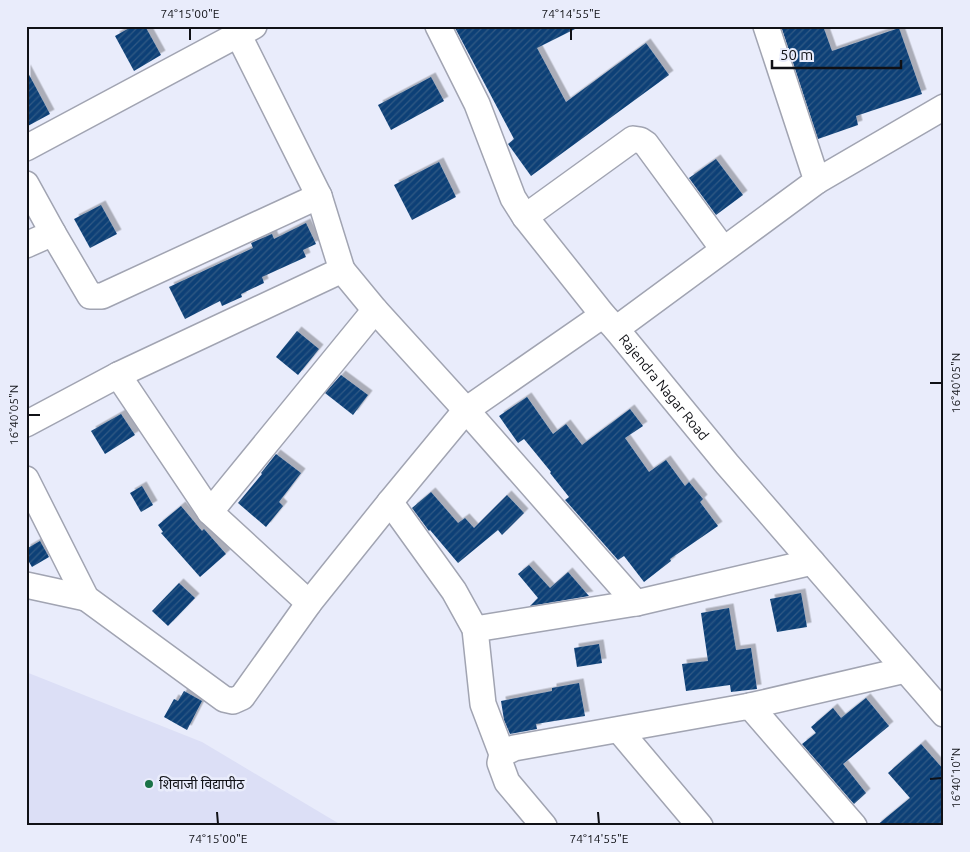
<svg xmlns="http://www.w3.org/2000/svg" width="970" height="852" font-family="Ubuntu,'Noto Sans Devanagari',sans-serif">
<defs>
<pattern id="building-hatch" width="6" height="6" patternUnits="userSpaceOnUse" patternTransform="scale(1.25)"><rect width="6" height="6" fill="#0f4177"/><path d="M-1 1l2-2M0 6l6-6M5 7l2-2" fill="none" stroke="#315984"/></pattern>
<filter id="shadow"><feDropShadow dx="4.5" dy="-4.5" stdDeviation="0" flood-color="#0004"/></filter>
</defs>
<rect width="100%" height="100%" fill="#e9ecfb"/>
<path fill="#dcdff6" d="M26,672L202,742L343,826H26Z"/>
<g fill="url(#building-hatch)" filter="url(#shadow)">
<path d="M133,26H145L161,55L134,71L115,36Z"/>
<path d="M454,26H581L537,48L566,102L646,43L669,75L531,176L508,144L514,139Z"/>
<path d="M781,26H823L832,51L899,28L922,94L856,116L858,125L818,139Z"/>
<path d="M26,69L50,114L26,127Z"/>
<path d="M431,77L444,101L391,130L378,105Z"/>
<path d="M716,159L743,195L716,215L689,178Z"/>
<path d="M439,162L456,197L412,220L394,185Z"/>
<path d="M101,205L117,234L90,248L74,219Z"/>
<path d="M306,223L316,244L303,250L306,257L262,277L264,283L241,294L242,297L222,306L220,301L185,319L169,287L253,248L251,243L272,234L274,239Z"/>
<path d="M297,331L319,349L298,375L276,357Z"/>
<path d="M341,375L368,395L353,415L325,393Z"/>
<path d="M527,397L553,434L566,424L582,445L630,409L643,426L625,438L649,472L666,460L685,486L689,482L703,499L700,502L718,526L670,559L671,561L644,582L624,556L618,560L566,501L565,500L569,497L550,473L551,472L524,439L518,443L499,416Z"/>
<path d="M121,414L135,435L105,454L91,431Z"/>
<path d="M276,454L301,473L279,502L283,506L266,527L238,503L262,474L261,473Z"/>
<path d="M142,486L153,505L141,512L130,493Z"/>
<path d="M431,492L458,523L465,518L474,528L507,495L524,513L502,535L498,530L458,563L430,530L429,531L412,508Z"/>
<path d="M181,506L202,531L204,529L226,554L200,577L161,533L163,532L158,525Z"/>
<path d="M40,541L49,557L32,567L26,557V549Z"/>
<path d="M529,565L550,588L568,572L589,596L530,606L538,598L518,574Z"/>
<path d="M179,583L195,598L168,626L152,611Z"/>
<path d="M801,593L807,627L777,632L770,599Z"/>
<path d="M729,608L736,650L751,648L757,689L731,692L730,685L686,691L682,664L708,661L701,613Z"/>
<path d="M599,644L602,663L577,667L574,648Z"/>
<path d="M579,683L585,716L536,724L537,729L510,734L504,720L501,701L552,691V688Z"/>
<path d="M184,691L202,701L187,730L164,717L174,699L178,701Z"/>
<path d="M866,698L889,726L843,764L866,793L854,804L802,744L816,733L811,727L833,708L841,718Z"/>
<path d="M921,744L944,770V826H876L910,798L888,773Z"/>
</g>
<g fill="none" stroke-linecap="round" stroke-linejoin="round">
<defs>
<g id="minor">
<path d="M234,26L319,196L342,270"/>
<path id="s1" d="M438,26L477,104L513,198L525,217L603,315L616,329L727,464L944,714"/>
<path d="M26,148L254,26"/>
<path d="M817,181L944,107"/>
<path d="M26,184L53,233L26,245"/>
<path d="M525,217L633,139L640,140L646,144L723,249"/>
<path d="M53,233L90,296H102L319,196"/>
<path d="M616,329L817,181L766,26"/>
<path d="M118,375L210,512L309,603"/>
<path d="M26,424L118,375L342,270L375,310L466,410L636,603"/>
<path d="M26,479L86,598L224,699L233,701L242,697L309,603L390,502L466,410L603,315"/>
<path d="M390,502L454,591L475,629L483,704L502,754L500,763L507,782L544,826"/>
<path d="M210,512L375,310"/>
<path d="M26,585L86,598"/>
<path d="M475,629L636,603L812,562"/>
<path d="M750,706L905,670"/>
<path d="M619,730L700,826"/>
<path d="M502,754L514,748L750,706L854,826"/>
</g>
</defs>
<use href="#minor" stroke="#a1a4b2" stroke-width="28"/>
<use href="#minor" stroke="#fff" stroke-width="25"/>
</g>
<path fill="none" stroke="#101116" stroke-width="2" d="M190,28V40M571,28V40M930,383H942M28,415H40M930,779L942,778M217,812L218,824M598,812L599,824"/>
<circle fill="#1a7246" stroke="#e9ecfb" stroke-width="2" cx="149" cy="784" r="5"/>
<g text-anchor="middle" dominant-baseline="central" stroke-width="5" stroke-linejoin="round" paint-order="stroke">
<g font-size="14" fill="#101116" stroke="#e9ecfb">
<text stroke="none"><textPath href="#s1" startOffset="430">Rajendra Nagar Road</textPath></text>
</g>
<g font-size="14" fill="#101116" stroke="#e9ecfb" text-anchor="start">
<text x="159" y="784">शिवाजी विद्यापीठ</text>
</g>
</g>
<rect width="970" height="852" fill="none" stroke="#e9ecfb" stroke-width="55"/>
<path d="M772 60v8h129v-8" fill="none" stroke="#101116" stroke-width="2.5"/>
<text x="780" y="60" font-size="15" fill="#101116" stroke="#e9ecfb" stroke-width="4" paint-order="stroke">50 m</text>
<rect x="28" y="28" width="914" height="796" fill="none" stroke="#101116" stroke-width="2"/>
<g font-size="12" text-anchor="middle" fill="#101116">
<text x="190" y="18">74°15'00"E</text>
<text x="571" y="18">74°14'55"E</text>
<text transform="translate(956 383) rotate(-90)" y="4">16°40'05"N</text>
<text transform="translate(14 415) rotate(-90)" y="4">16°40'05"N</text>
<text transform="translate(956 778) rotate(-90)" y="4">16°40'10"N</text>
<text x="218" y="843">74°15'00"E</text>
<text x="599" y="843">74°14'55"E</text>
</g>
</svg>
